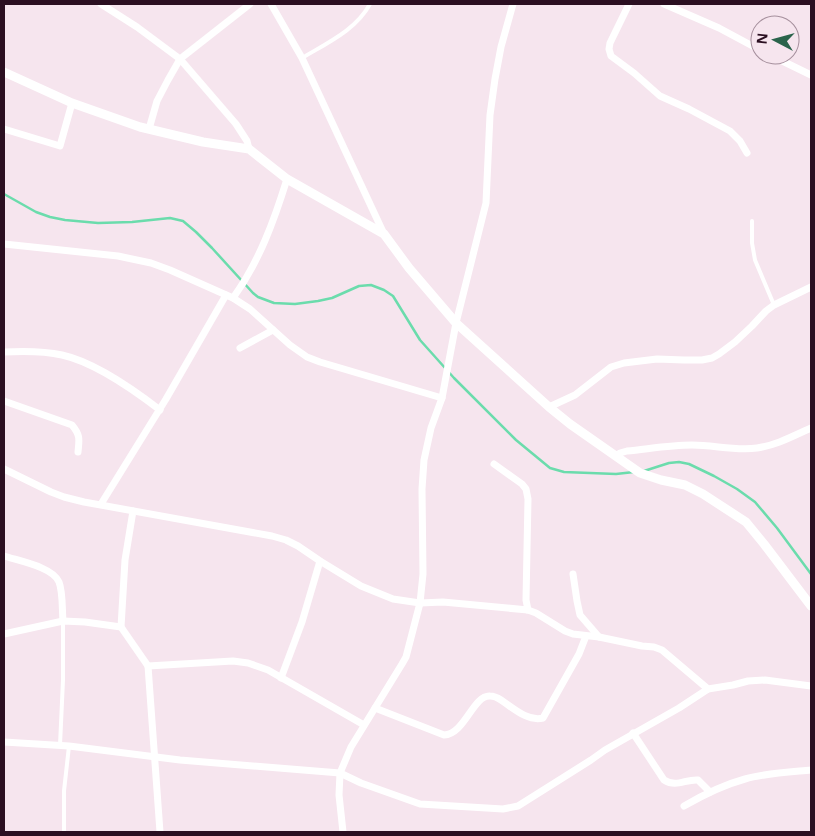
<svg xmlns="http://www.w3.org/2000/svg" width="815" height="836" font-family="'Noto Sans',sans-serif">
<rect width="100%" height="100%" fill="#f6e5ee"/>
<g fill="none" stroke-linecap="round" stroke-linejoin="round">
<g stroke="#6bdcac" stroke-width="2.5">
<path d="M4,194L36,212L50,217L65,220L98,223L132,222L170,218L183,221L196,232L212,248L253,293L258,297L274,303L295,304L318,301L332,298L359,286L371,285L384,290L393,296L420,340L454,378L516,440L550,468L564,472L616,474L634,472"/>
<path d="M644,471L669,463L679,462L689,464L714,476L737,489L755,502L777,528L811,574"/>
</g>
<g stroke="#fff" stroke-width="4">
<path d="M302,58C327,43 356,30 370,4"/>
<path d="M752,221V243L755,260L774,305"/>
<path d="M60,745L63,680V621"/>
<path d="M64,832V791L69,746"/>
</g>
<g stroke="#fff" stroke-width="7">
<path d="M101,4L137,27L180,59L236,124L247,141L249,149"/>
<path d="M271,4L302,58L384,234"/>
<path d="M629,4L610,43L609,49L611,56L634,73L660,96L689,109L730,131L740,141L747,153"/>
<path d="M664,4L719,28L760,50"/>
<path d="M770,55L811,75"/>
<path d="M4,129L60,146L72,103"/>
<path d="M149,129L157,101L168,80L180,59L250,4"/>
<path d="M4,244L118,256L151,263L170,270L233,298L250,309L290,345L307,357L320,362L442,398"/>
<path d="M233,298C259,262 274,221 287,179"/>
<path d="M240,348L273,330"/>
<path d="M4,352C23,351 44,351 62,355C94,362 134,390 160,410"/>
<path d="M4,401L72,425C81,436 79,440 78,452"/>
<path d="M549,407L575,395L611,367L624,363L657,359L684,360H702L712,358L719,354L735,342L752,326L766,311L774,305L811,287"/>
<path d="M616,456L620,453L627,451C648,449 670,445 692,445C714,445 735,451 757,448C777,445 793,436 811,428"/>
<path d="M494,464L522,484L526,489L528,499L526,600L528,610"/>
<path d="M4,469L51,492L64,497L84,502L272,536L286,540L298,546L320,561L361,586L393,599L420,603L443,602L528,610L536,613L565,631L573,634L599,637L642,646L654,647L662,650L708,689"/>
<path d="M101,504L166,399L226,295"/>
<path d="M133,511L125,560L121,627L148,666L160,832"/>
<path d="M4,556C19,561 53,567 59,582C63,592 62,610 63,621"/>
<path d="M573,574L577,601L580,615L599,637"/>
<path d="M4,634L63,621L85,622L121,627"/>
<path d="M148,666L233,661L248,663L268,670L364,725"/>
<path d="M281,678L302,622L320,561"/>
<path d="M375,708L444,735C465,734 473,695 490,696C494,696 498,698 501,700C513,708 528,722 543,718L579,654L586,636"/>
<path d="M633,733L664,780C677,788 685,779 698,780L710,792"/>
<path d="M4,742L69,746L180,760L340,773L361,783L420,804L503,809L518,806L591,760L605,750L679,708L708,689L733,685L748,681L765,680L811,686"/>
<path d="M684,806C703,795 723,785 745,779C766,773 789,772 811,770"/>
<path d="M343,832L339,795L340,773L351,747L402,664L406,657L420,603L423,574L422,489L424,460L431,428L442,398L456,323L486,203L490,115L495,79L501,47L513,4"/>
</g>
<path stroke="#fff" stroke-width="9" d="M4,72L72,103L140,127L203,142L249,149L287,179L384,234L409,268L456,323L549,407L570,424L640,473L661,480L685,485L703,494L746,522L764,544L811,606"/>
</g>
<rect width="815" height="836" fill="none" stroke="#2b0f21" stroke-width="10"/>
<g transform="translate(775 40) rotate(276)"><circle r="24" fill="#f6e5ee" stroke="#a58f9c"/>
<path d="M0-4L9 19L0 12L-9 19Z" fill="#2a634b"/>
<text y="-8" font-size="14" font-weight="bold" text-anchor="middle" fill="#2b0f21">N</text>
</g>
</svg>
